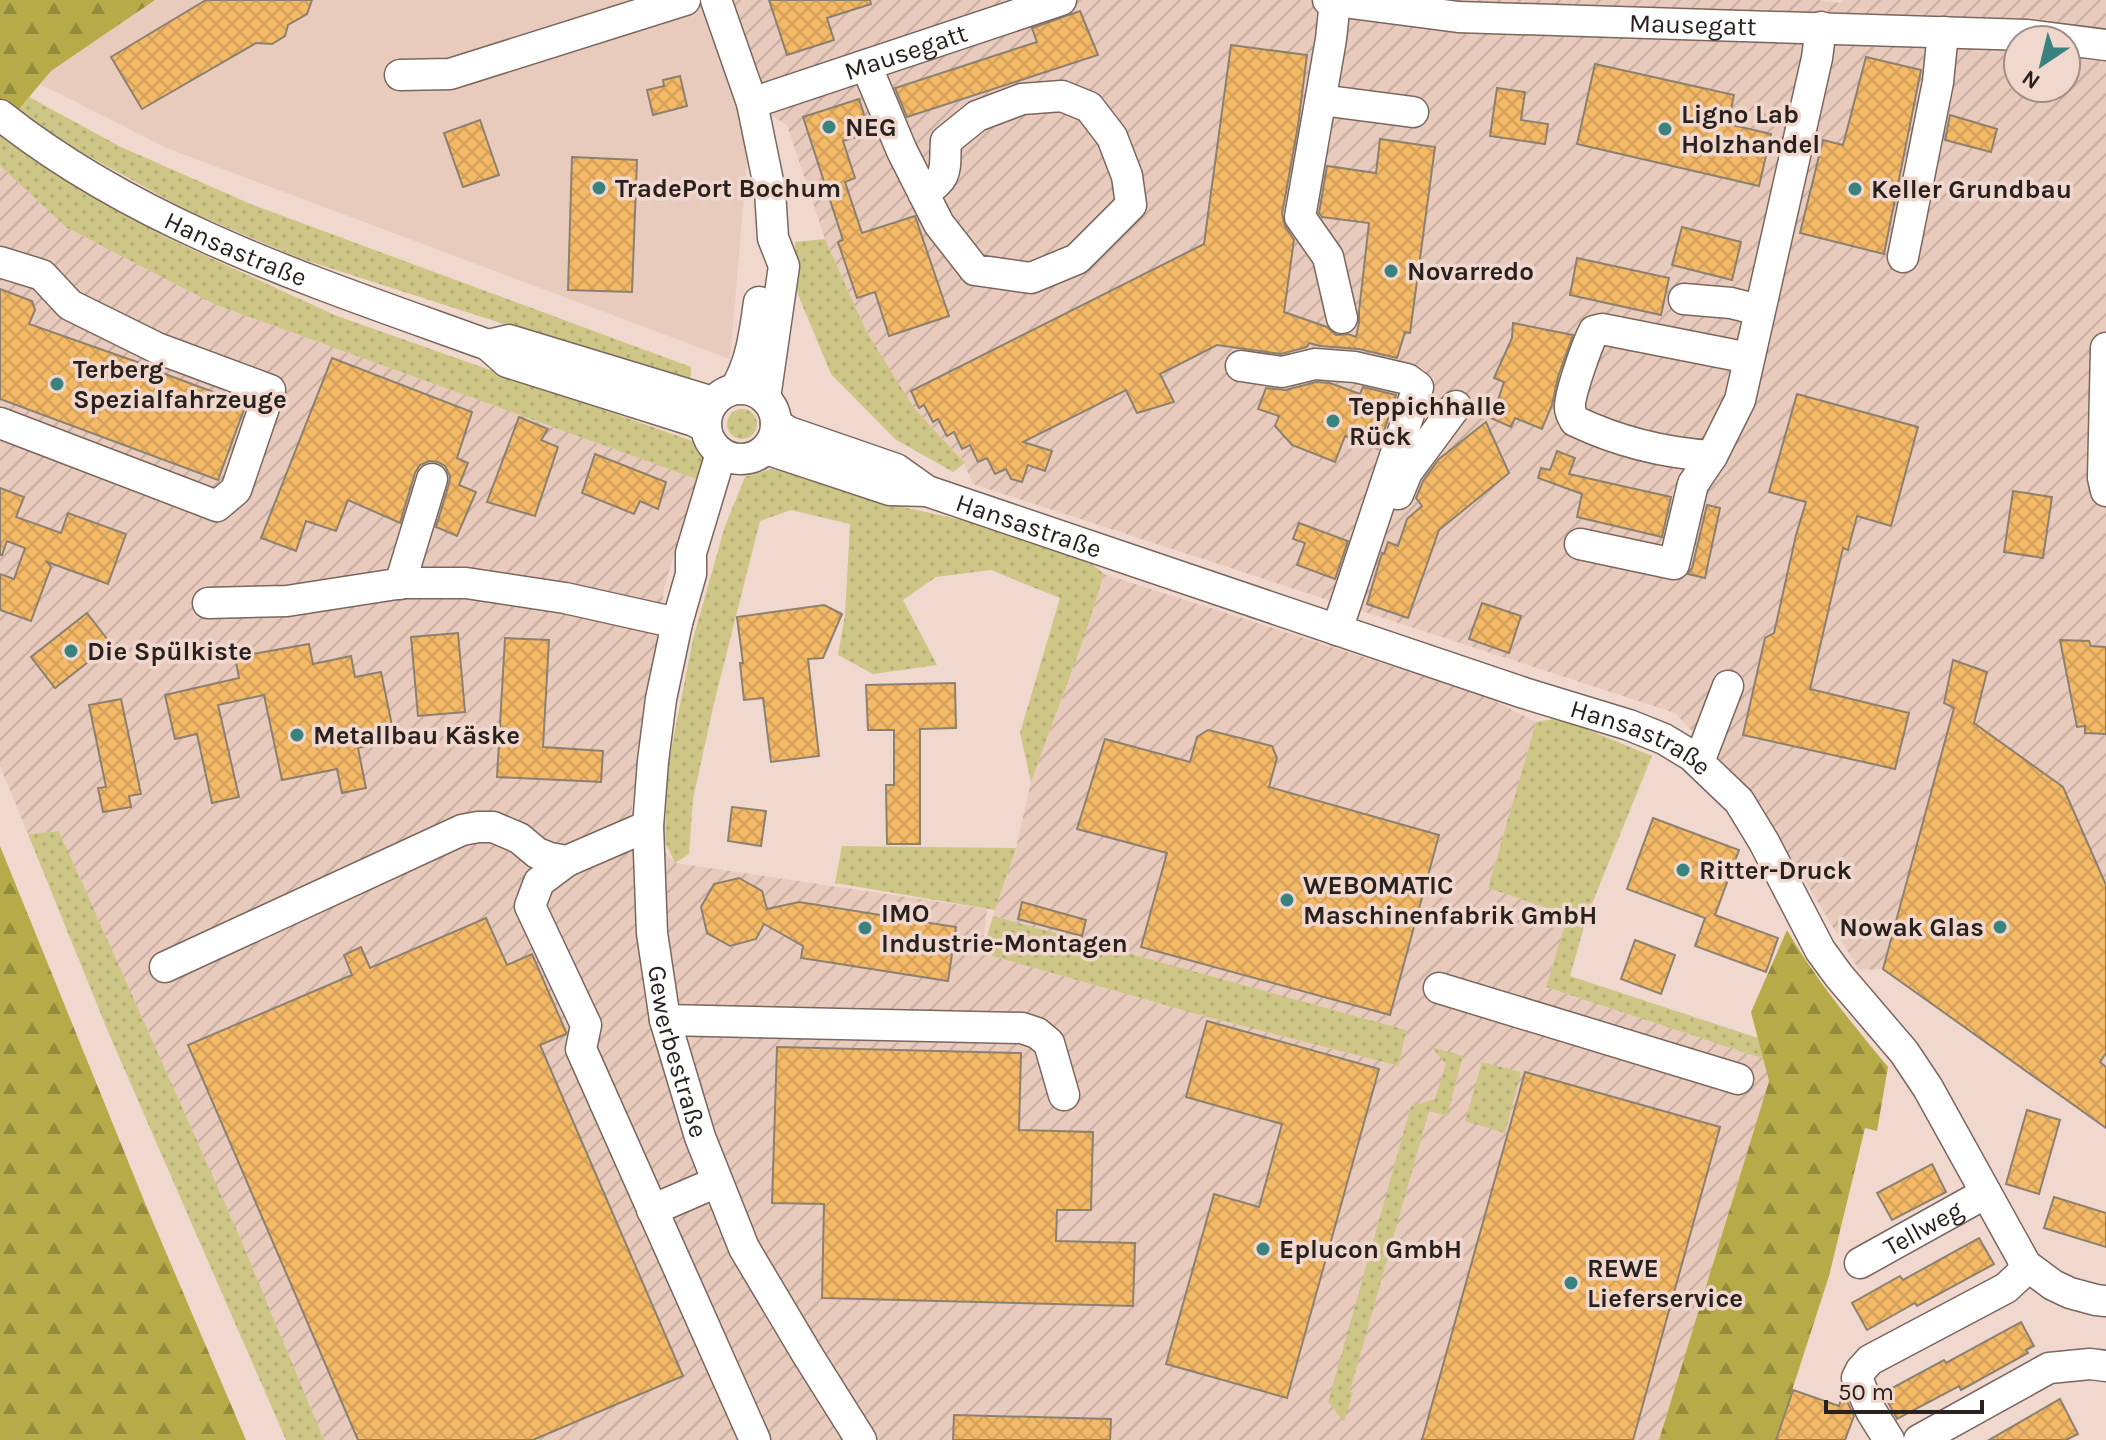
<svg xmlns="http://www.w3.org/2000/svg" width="2106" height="1440" font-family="Karla,sans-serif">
<defs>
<pattern id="industrial-furrows" width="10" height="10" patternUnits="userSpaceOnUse" patternTransform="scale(2)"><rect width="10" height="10" fill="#e9cbbd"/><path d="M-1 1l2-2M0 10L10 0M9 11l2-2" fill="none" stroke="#c8aea2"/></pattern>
<pattern id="grass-dots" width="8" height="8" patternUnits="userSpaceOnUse" patternTransform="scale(2)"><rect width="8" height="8" fill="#cdc687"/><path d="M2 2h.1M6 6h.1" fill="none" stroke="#b0aa74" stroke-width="1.8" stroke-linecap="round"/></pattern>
<pattern id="forest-firs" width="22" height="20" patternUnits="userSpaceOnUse" patternTransform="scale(2)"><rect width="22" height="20" fill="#b6ab48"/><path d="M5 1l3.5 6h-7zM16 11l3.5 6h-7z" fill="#948b3b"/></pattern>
<pattern id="building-cross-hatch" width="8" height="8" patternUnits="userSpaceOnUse" patternTransform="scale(2)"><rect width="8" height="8" fill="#f4b967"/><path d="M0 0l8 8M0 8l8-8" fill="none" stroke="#d19f59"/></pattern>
</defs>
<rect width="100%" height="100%" fill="#f0d8ce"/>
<path fill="#e9cbbd" d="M155,0H716L752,103L730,359L169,149L40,84L51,71Z"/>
<g fill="url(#industrial-furrows)" fill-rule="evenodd">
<path d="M716,0H1817L1842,3L1843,0H2106V1128L1884,969L1859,970L1751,792L1675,713L973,484L962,459L914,408L866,331L825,239L787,125L752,103ZM2018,40H2066V88H2018Z"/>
<path d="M0,166L67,228L216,305L699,480L665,584L631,815L675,863L987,909L982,953L1200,1015L1399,1066L1405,1030L993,916L1016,848L1031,782L1085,635L1104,574L1485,696L1536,722L1488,888L1569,915L1546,987L1764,1059L1769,1081L1659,1440H324L239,1235L59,831L28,834L0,766Z"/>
</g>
<g fill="url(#grass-dots)">
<path d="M29,97L121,147L253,205L691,367L690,384L299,258L190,212L14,115Z"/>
<path d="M0,136L39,164L167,238L337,316L695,442L706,458L699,480L216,305L67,228L0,166Z"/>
<path d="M825,239L866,331L914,408L965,463L953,472L895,439L831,374L797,292L795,242Z"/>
<circle cx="742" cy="424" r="15"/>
<path d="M771,469L820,479L894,505L980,524L1092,564L1104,574L1085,635L1031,782L1020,733L1060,598L991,570L936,577L903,600L937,665L873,674L838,655L845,615L850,524L791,510L760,521L714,703L693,799L689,854L675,863L665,842L667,771L693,639L725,526L745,477Z"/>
<path d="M1559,718L1652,756L1587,916L1570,976L1758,1038L1764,1059L1546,987L1568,915L1488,888L1536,722Z"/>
<path d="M59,831L239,1235L324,1440H286L109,1034L28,834Z"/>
<path d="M842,846L1016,848L995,910L835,883Z"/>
<path d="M993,916L1406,1030L1399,1066L1200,1015L982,953Z"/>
<path d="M1431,1047L1463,1056L1447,1116L1429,1111L1350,1391L1353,1393L1344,1422L1328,1402L1411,1106L1435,1099L1446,1064Z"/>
<path d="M1482,1062L1521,1072L1505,1133L1465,1121Z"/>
</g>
<g fill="url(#forest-firs)">
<path d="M0,0H155L51,71L14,115L0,104Z"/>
<path d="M0,846L147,1208L246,1440H0Z"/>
<path d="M1787,930C1816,980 1851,1022 1888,1067L1877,1131L1865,1128L1829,1276L1776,1440H1659L1769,1081L1751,1012Z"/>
</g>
<g fill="url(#building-cross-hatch)" stroke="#8d806f" stroke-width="2">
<path d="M206,0H312L307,14L288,25L285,36L272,44L256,43L142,109L111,57Z"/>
<path d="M769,0H870L871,4L827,18L834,40L787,55Z"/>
<path d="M1080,11L1098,55L907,117L895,88L1037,42L1032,28Z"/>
<path d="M1231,45L1307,55L1298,126L1282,214L1285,226L1294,240L1284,312L1327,327L1336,335L1348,334L1356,337L1359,323V311L1369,223L1322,217L1319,213L1327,166L1376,173L1380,139L1435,147L1410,333L1405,332L1397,358L1359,349L1320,346L1309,343L1307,347L1281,354L1217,345L1160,374L1174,402L1137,413L1126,390L1023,442L1052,451L1045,471L1028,465L1022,482L1011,479L1006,469L995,474L987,458L978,462L970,445L962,449L954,432L947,436L938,419L933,422L924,405L919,408L911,391L1204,244Z"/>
<path d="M1866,57L1921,70L1884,254L1800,233L1823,140L1843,145Z"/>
<path d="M1595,64L1734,95L1728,124L1771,134L1759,186L1577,144Z"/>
<path d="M680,76L687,106L653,115L647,90L664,86L663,80Z"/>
<path d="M1497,88L1525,92L1521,120L1548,124L1545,144L1490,136Z"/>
<path d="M859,99L870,133L843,141L855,178L845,182L862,233L915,216L949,316L889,336L875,292L857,298L838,242L843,240L803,117Z"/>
<path d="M1950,115L1997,129L1991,152L1945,140Z"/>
<path d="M480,120L499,175L463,187L444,133Z"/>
<path d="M572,157L637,160L632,292L568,290Z"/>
<path d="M1682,227L1741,242L1732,280L1672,265Z"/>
<path d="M1577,258L1669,278L1661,315L1570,295Z"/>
<path d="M0,289L32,301L35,310L29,324L157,369V371L246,404L218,480L0,399Z"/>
<path d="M1513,323L1573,335L1558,377L1552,405L1542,429L1515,418L1511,427L1484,415L1495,409L1504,382L1494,378L1512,338Z"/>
<path d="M332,358L472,412L457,458L468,463L459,485L476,492L457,536L436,527L449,484L450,476L445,466L438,462L429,461L420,465L415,473L400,523L348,500L336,531L306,521L296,551L261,538Z"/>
<path d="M1316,382L1330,383L1360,394L1363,387L1396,395L1378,449L1345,436L1335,462L1292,445L1275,426L1279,416L1258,409L1266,388L1286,390Z"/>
<path d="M1797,394L1918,427L1891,526L1857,516L1848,550L1843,548L1810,689L1909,713L1895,769L1743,735L1765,638L1774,633L1796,535L1806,502L1769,492Z"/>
<path d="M519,417L548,429L541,440L558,447L535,516L487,502Z"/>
<path d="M1486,422L1509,473L1439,530L1408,618L1367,604L1382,553L1384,554L1388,542L1398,546L1407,519L1422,506L1416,498L1423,481L1439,459Z"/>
<path d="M1557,451L1575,458L1569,474L1671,497L1662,537L1577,517L1582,494L1538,478L1541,468L1550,470Z"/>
<path d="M595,454L666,482L658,509L640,501L634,514L582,493Z"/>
<path d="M0,488L24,497L16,517L61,533L68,513L126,534L108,584L47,562L51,567L31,621L0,610V574L14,579L25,548L7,541L2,555H0Z"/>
<path d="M2013,491L2052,497L2043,558L2004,552Z"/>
<path d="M1707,505L1720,508L1705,578L1688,574L1692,568Z"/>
<path d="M1299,523L1348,541L1335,579L1297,565L1305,543L1293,539Z"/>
<path d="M1482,603L1521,616L1509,653L1469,639Z"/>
<path d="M824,605L842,614L823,658L808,659L819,756L771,762L763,698L744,700L740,663H743L737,617Z"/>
<path d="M87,613L111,644L55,688L31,657Z"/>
<path d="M458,633L465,712L418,716L411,637Z"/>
<path d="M505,638L549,640L543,747L603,751L601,782L497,777Z"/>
<path d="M2060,640L2089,641L2091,646L2106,647V734L2085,733V726L2077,727Z"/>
<path d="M309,644L313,664L351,656L355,677L381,672L395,740L358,748L366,788L342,793L337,769L282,780L264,695L218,705L239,797L212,803L197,734L175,739L165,695L239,678L235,657Z"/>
<path d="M1953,660L1987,672L1974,723L2063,787L2106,885V1053L2100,1062L2106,1067V1128L1883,969L1954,708L1944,703Z"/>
<path d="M955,683L956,728L920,729V844H887L886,785H894V730H868L866,685Z"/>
<path d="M121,699L141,794L129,796L131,807L103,812L98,788L106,787L89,705Z"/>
<path d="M1208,730L1272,746L1277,758L1269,787L1439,835L1390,1015L1141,947L1167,853L1077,829L1105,739L1190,762L1197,737Z"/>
<path d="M732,807L766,811L761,846L728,841Z"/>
<path d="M1653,818L1739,850L1715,915L1778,938L1766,972L1695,946L1705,918L1627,889Z"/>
<path d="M739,878L762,891L767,909L799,902L956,927L948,981L801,958L803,946L764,924L756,939L730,946L707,933L701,907L714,884Z"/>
<path d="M1022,902L1086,920L1082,936L1018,919Z"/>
<path d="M486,918L507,965L532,954L566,1032V1034L540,1045L683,1376L533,1440H358L188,1045L352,975L344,955L361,947L370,968Z"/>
<path d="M1635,940L1675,955L1661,994L1621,979Z"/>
<path d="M1207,1021L1379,1069L1287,1398L1166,1364L1214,1194L1259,1207L1282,1124L1186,1097Z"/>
<path d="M777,1047L1021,1053L1019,1130L1093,1132L1091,1210H1057L1056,1241L1135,1243L1133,1306L822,1298L824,1204L772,1203Z"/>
<path d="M1525,1072L1720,1127L1633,1440H1422Z"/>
<path d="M2027,1110L2060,1120L2039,1194L2006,1184Z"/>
<path d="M1932,1164L1946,1192L1892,1220L1877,1193Z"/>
<path d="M2054,1197L2106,1213V1247L2044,1228Z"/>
<path d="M1979,1238L1994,1264L1917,1306L1915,1303L1867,1330L1852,1303L1900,1276L1903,1280Z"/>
<path d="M2021,1322L2034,1346L2026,1350L2028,1353L1961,1390L1959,1386L1897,1419L1883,1393L1944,1360L1946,1363Z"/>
<path d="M1793,1390L1839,1406L1842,1397L1846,1399L1854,1416L1845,1440H1776Z"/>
<path d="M2060,1399L2078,1434L2066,1440H1989Z"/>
<path d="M954,1415L1111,1419L1110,1440H953Z"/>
</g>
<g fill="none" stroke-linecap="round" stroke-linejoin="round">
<defs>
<g id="minor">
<path d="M716,0L752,103L770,191L773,238L784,266L765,398"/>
<path id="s1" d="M1328,0L1458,17L2027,35L2106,45"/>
<path d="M1335,1L1331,39L1300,217L1328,257L1342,318"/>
<path d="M866,65L902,151L939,224L975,270L1031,278L1077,259L1131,205L1127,176L1112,137L1089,107L1062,96L1022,99L977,116L946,141C944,169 950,177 923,193"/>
<path d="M400,75L450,74L685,0"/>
<path d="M1321,100L1413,112"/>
<path id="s2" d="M752,103L1061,0"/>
<path id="s3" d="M0,115C142,228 320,284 488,345L507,362L694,421L706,427"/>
<path d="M1903,257L1938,82L1943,32"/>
<path d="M0,262L42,275L70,305L157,348L270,390L236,490L217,506L0,423"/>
<path d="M1684,299L1731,303L1759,310"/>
<path d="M488,345L509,340L713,402"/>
<path d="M2106,348L2103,478L2106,491"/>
<path d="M1241,366L1282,372L1315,364L1355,367L1407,379L1418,387L1337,630"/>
<path d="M735,389C751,364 755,332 759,302"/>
<circle cx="741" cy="424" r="35"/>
<path id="s4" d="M776,424L789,432L896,469L927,491L1524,693L1629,725L1664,739L1692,756L1739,801L1764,842L1820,950L1839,976L1904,1052L1928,1088L2026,1265L2053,1285L2070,1293L2096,1300L2106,1301"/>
<path d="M766,449L890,490L927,491"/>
<path id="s5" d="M721,453L691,553V574L677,623L661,699L653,761L648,826L652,933L665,1020L700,1137L744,1248L807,1354L861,1440"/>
<path d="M1712,456C1665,453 1617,441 1575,421C1573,417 1570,413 1570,408C1569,395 1587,345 1594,331L1602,329L1749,358"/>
<path d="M1398,494L1407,472L1456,406"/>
<path d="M1580,544L1674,564L1693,484L1712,456L1740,400L1817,58L1821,27"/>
<path d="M400,584L432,479"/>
<path d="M208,603L287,601L403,583H466L565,598L677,623"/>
<path d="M1699,762L1728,686"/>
<path d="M567,861L539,882L530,906L586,1025L581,1049L755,1440"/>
<path d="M165,967L462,830L478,827H493L519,838L537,853L550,858L567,861L648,826"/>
<path d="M1439,988L1738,1079"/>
<path d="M665,1020L1022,1028L1037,1033L1049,1043L1064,1095"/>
<path d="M652,1210L717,1182"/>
<path id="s6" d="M1860,1263L1986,1193"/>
<path d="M1889,1440L1871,1411L1857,1378L1861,1370L1870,1360L2006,1288L2019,1276L2026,1265"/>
<path d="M1919,1440L2049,1368L2090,1364L2106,1366"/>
</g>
</defs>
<use href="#minor" stroke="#7b665d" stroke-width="33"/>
<use href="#minor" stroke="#fff" stroke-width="30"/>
</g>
<g fill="#3a827d" stroke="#f0d8ce" stroke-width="3">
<circle cx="829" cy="127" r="8"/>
<circle cx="1665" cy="129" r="8"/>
<circle cx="599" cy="188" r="8"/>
<circle cx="1855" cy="189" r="8"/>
<circle cx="1391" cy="271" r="8"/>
<circle cx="57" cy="384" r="8"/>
<circle cx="1333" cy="421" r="8"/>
<circle cx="71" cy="651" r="8"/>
<circle cx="297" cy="735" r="8"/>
<circle cx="1683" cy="870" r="8"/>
<circle cx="1287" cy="900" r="8"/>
<circle cx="2000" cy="927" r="8"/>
<circle cx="865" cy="928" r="8"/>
<circle cx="1263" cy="1249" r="8"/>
<circle cx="1571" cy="1283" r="8"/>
</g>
<g text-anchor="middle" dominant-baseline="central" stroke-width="7" stroke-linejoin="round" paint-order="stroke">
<g font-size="26" fill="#29211d" stroke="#f0d8ce">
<text stroke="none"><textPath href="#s1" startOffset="366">Mausegatt</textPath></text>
<text stroke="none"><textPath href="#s2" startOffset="162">Mausegatt</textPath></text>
<text stroke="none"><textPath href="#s3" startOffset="272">Hansastraße</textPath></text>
<text stroke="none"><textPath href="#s4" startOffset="274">Hansastraße</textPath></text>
<text stroke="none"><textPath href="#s4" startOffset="922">Hansastraße</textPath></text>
<text stroke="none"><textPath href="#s5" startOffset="610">Gewerbestraße</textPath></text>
<text stroke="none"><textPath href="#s6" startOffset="72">Tellweg</textPath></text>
</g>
<g font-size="26" font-weight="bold" fill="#29211d" stroke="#f0d8ce" text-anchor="start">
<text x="1681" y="114">Ligno Lab<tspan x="1681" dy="30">Holzhandel</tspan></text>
<text x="845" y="127">NEG</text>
<text x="615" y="188">TradePort Bochum</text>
<text x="1871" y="189">Keller Grundbau</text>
<text x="1407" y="271">Novarredo</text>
<text x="73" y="369">Terberg<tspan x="73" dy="30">Spezialfahrzeuge</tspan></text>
<text x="1349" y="406">Teppichhalle<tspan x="1349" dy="30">Rück</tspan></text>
<text x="87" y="651">Die Spülkiste</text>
<text x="313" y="735">Metallbau Käske</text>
<text x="1699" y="870">Ritter-Druck</text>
<text x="1303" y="885">WEBOMATIC<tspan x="1303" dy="30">Maschinenfabrik GmbH</tspan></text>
<text x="881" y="913">IMO<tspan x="881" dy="30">Industrie-Montagen</tspan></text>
<text x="1984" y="927" text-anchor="end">Nowak Glas</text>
<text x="1279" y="1249">Eplucon GmbH</text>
<text x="1587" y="1268">REWE<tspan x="1587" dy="30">Lieferservice</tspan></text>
</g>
</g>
<g transform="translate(2042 64) rotate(215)"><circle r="38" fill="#f0d8ce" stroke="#a08f87" stroke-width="2"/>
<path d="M0-6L14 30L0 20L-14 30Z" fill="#3a827d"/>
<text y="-12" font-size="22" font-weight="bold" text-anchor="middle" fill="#29211d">N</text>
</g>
<path d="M1826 1400v12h156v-12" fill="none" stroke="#29211d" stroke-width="4"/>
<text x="1838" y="1400" font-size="24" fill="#29211d" stroke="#f0d8ce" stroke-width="6" paint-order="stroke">50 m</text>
</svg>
